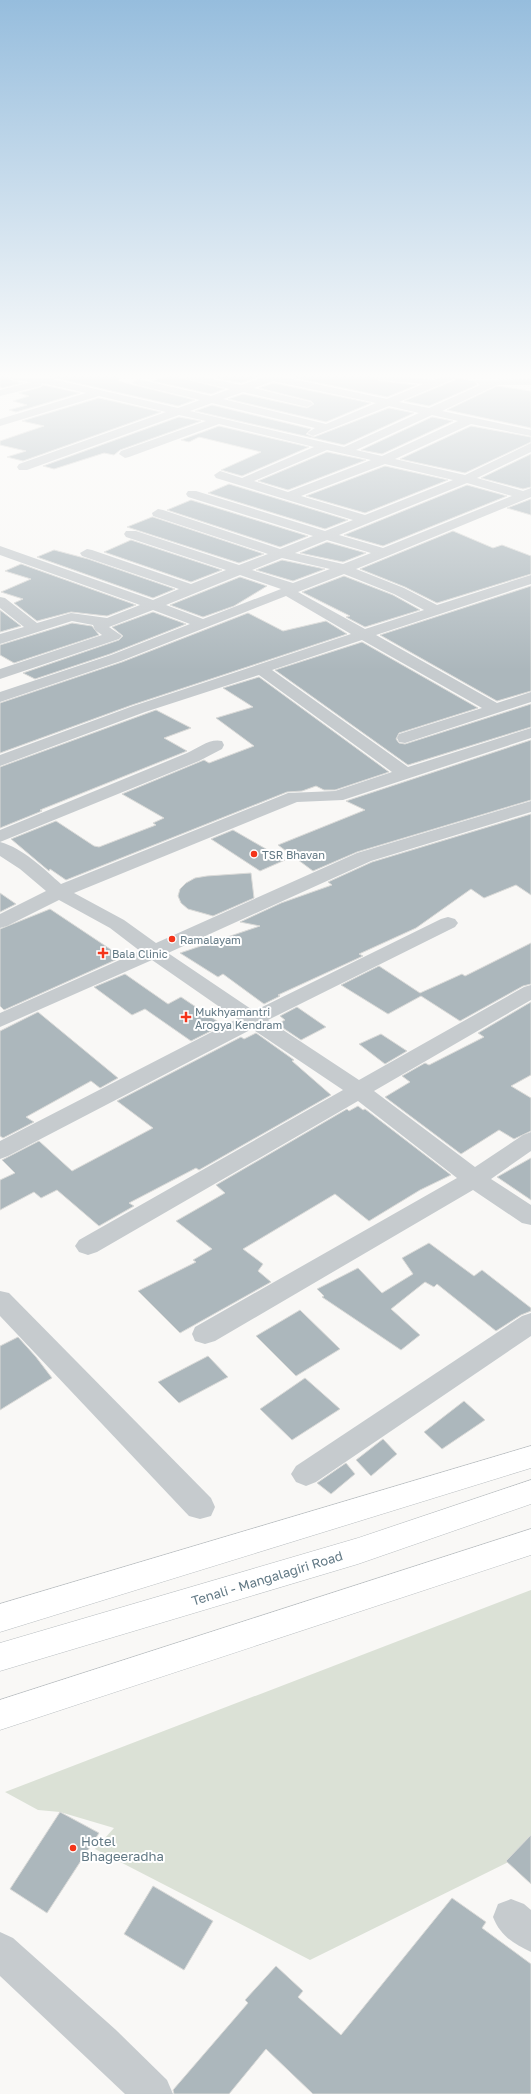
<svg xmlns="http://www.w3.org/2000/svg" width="531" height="2094" font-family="'Golos Text',sans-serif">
<rect width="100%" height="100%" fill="#f9f8f6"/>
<path fill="#dbe1d6" d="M531,1590V1851L310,1960L95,1849L114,1828L60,1812L38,1810L5,1792Z"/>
<g fill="#acb7bc" stroke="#dadad8">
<path d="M0,377H8L13,381L23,383L2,388L0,387Z"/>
<path d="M50,377H119V381L134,385L195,400L178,406Z"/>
<path d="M164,377H178L225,389L211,394L152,381Z"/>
<path d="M211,377H259L241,383Z"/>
<path d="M290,377H374L380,381L417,385L387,397Z"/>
<path d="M456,378L475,381L477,385L429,406L404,401L455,380Z"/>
<path d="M273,383L371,403L326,422L228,399L243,394L307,408L314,404L311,401L259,388Z"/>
<path d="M43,385L80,393L16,412L9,410L27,405L13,401L29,396L19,393L41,387Z"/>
<path d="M497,386L531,391V428L447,410Z"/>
<path d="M99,398L161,412L23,461L7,457L26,451L0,445V441L44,426L22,421Z"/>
<path d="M212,405L311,429L306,434L314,437L389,408L414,413L344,445L195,411Z"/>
<path d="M179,417L201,421L120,450L114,455L104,453L54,469L43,466Z"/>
<path d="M432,417L453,421L382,454L361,450Z"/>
<path d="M219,426L309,447L242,476L221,470L261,452L199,437L189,442L181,440Z"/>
<path d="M471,426L531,437V442L465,473L400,459Z"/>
<path d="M327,452L366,460L288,490L258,481Z"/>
<path d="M531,454V487L523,489L481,478Z"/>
<path d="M385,466L448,480L365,513L306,496Z"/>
<path d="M229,484L348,520L325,529L208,493Z"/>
<path d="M467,485L507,496L383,546L344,535Z"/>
<path d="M531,499V515L507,508Z"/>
<path d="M191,500L308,536L280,547L167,510Z"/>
<path d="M152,517H153L264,554L239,563L127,527Z"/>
<path d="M453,531L493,548L502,545L531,556V574L437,603L405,587L360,569Z"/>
<path d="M131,540L222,570L191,582L104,552Z"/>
<path d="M327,542L366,553L343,562L300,553Z"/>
<path d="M54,550L88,559L175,589L153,598L37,557Z"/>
<path d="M282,560L325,569L293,581L256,570Z"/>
<path d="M21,564L136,605L107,616L71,612L37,621L14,603L23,599L1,592L31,579L5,571Z"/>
<path d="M344,576L393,595L420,610L365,627L346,617L350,616L302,592Z"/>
<path d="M240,577L267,586L234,606L203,617L170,605Z"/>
<path d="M531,586V691L497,701L380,635Z"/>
<path d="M0,610L21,626L0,632Z"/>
<path d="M153,612L186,624L110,654L35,679L23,673L119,640L123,636L112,627Z"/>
<path d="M248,613L283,631L326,621L347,634L132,705L0,753V703L122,662Z"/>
<path d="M72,623L92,626L99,635L14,663L0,655V645Z"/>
<path d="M362,642L478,708L399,733L396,739L399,743L405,744L531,704V727L408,765L275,670Z"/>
<path d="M259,677L389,772L335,790H324L316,786L302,791L287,792L66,880L50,869L49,871L11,839L56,821L94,846L99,847L156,825L153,823L164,818L122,794L204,760L209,763L254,746L216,718L253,707L223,688Z"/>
<path d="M156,710L191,728L164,738L187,751L40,810L42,811L0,828V767Z"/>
<path d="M531,740V800L357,852L313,871L278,845L365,810L346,801Z"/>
<path d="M531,814V895L516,885L484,898L471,889L416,928L359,954L363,956L278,995L280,996L264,1004L223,974L218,977L180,953L260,926L240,922L281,903L332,885L328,882L372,862Z"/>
<path d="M233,830L285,860L260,871L211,839Z"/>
<path d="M251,873L254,898L213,916L188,909L181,903L178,896L180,889L186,883L195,878L207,876Z"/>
<path d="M0,893L16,904L0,912Z"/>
<path d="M50,909L122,957L4,1010L0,1006V929Z"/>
<path d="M531,943V984L523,986L460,1021L421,996L388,1014L341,985L379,966L420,993L462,974L465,976Z"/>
<path d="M125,974L168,1004L181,997L223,1025L191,1041L145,1009L132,1015L94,987Z"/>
<path d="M531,1002V1075L511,1086L531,1098V1131L514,1139L499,1130L461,1154L385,1097L410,1082L402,1076L425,1063L429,1065L484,1037L478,1033Z"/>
<path d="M297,1007L326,1027L301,1040L277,1024L285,1020L280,1016Z"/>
<path d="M38,1012L118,1078L100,1088L91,1081L26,1117L34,1122L3,1138L0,1136V1031Z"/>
<path d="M256,1033L294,1060L292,1061L331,1095L199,1170L196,1168L129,1203L134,1206L99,1226L57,1190L41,1198L34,1192L0,1210V1180L15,1173L2,1160L39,1141L72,1171L153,1128L117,1101L241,1037L244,1039Z"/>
<path d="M381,1034L407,1051L385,1064L359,1044Z"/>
<path d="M358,1106L363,1110L365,1109L451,1175L420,1190L369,1221L335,1194L243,1249L263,1264L258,1271L271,1282L180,1333L138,1291L196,1262L193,1260L212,1249L176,1221L225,1193L216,1185L347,1109L349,1111Z"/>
<path d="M531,1158V1200L497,1177Z"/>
<path d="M429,1243L474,1276L482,1270L531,1308V1311L521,1315L496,1331L437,1284L434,1287L425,1282L391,1309L420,1335L401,1350L322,1297L324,1296L317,1289L358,1268L382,1293L413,1274L402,1258Z"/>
<path d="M300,1310L340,1349L296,1376L256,1336Z"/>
<path d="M18,1337L36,1357L52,1378L0,1410V1346Z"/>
<path d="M208,1356L228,1377L179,1403L158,1382Z"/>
<path d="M305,1378L340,1409L292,1440L260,1409Z"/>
<path d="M464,1401L485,1420L442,1449L424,1432Z"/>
<path d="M383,1439L397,1454L371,1476L356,1460Z"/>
<path d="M346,1463L355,1474L331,1494L317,1483Z"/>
<path d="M60,1812L99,1833L47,1913L10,1889Z"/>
<path d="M531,1835V1884L506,1861Z"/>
<path d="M153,1886L213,1921L184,1970L124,1934Z"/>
<path d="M452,1898L486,1922L482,1928L531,1964V2094H313L266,2049L229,2094H174L173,2090L248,2003L245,2000L276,1966L303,1991L298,1997L341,2035Z"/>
</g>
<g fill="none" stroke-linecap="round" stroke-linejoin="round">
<defs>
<g id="major">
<path d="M531,1446V1468L0,1632V1604Z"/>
<path d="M531,1480V1504L358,1564L0,1671V1643L358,1538Z"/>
<path d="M531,1529V1555L0,1730V1700Z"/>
</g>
</defs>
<use href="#major" stroke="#b9bec1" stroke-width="1"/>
<g fill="#c6cbce" fill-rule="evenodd">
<path d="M9,377L48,378L178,408L200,400L134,384L133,382L138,379L211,396L230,389L187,379L186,377H204L241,385L263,377H283L387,399L423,384L380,380L375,377H412L434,380L441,377H455L454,379L399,402L429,408L480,385L476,382L477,380L531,379V385H497L442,411L531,430V436L471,424L395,459L465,475L531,443V452L477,478L523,491L531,488V497L356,569L404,588L437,605L531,575V584L376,635L497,703L531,692V702L405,743L399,742L397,738L399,734L482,708L362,640L272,670L408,767L531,728V738L343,800L297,802L74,893L124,920L156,943L357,853L531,801V812L371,861L168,953L254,1011L441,919L448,917L455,919L458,923L455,927L268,1020L359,1080L524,987L531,985V1000L374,1091L475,1167L523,1135L531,1132V1151L491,1179L531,1205V1225L522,1223L473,1190L215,1341L205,1344L195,1341L192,1334L195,1327L457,1178L358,1101L97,1252L88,1255L79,1252L75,1246L79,1240L343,1090L252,1029L8,1156L0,1159V1141L237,1019L152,960L0,1027V1013L140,951L110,928L59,900L7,926L0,928V914L46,891L20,869L0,856V830L187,753C198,748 210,738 222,741L224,745L222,749L199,761L0,842C23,848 44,869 61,884L288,793L335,791L392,772L259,675L145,712L0,766V755L133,706L351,634L286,596L121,661L0,702V692L111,655L190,624L153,610L109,627L122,636L119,639L0,679V669L102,635L95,630L93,625L72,621L0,644V634L24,627L0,608V597L5,598L37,623L71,613L107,618L140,605L0,555V546L153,600L179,589L82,556L80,553L87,549L92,550L191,584L226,570L126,537L124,534L126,531H136L239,565L268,554L153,516L152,513L158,509L163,510L280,549L313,536L188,497L186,494L188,491H196L325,531L353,520L216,478L214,475L220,471L242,478L314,447L219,424L129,457L125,458L119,454L121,451L206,421L179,415L27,470H19L17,467L19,464L166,412L99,396L0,426V419L86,393L42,383L41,386L0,396V390L31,382L14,380ZM273,381L376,403L326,424L223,399L243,392L307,407L313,404L311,402L254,388ZM212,403L315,428L307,433L313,436L389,406L419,413L344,447L190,411ZM432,415L458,421L382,456L356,450ZM327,450L371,460L288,492L254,481ZM385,464L453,480L365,515L301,496ZM467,483L512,496L383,548L339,535ZM327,540L371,553L343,564L295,553ZM282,558L330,569L293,583L252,570ZM344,574L394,594L424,610L365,629L298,592ZM240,575L281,589L203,619L166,605Z"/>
<path d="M0,1291L9,1293L211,1498L215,1507L211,1516L200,1519L189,1516L0,1316Z"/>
<path d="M531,1313V1336L316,1482L306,1486L296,1482L291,1474L296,1466L522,1316Z"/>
<path d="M511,1899L524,1904L531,1910V1952C513,1944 500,1935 493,1917L498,1904Z"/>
<path d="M0,1932L13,1938L116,2030L167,2080L173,2094H125L0,1976Z"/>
</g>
<use href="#major" fill="#fff" fill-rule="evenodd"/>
</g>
<linearGradient id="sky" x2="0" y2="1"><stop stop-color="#96bddd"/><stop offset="0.56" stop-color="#fcfcfb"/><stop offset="1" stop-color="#fcfcfb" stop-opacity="0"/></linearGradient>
<rect width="531" height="670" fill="url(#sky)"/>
<g fill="#f4341a" stroke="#fff" stroke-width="1.5">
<circle cx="254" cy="854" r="4"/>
<circle cx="172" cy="939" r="4"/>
<path d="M101 947h4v4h4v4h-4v4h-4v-4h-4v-4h4z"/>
<path d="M184 1011h4v4h4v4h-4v4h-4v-4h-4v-4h4z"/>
<circle cx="73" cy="1848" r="4"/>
</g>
<g text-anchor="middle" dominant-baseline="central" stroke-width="4" stroke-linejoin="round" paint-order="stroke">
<g font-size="11" fill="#617884" stroke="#fff" text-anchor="start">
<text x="262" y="854">TSR Bhavan</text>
<text x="180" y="939">Ramalayam</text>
<text x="112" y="953">Bala Clinic</text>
<text x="195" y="1011">Mukhyamantri<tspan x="195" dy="13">Arogya Kendram</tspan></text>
</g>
<g font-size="13" fill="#617884" stroke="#fff">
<text transform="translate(267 1578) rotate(-17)">Tenali - Mangalagiri Road</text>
</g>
<g font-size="13" fill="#617884" stroke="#fff" text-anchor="start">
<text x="81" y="1841">Hotel<tspan x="81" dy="15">Bhageeradha</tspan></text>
</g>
</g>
</svg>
